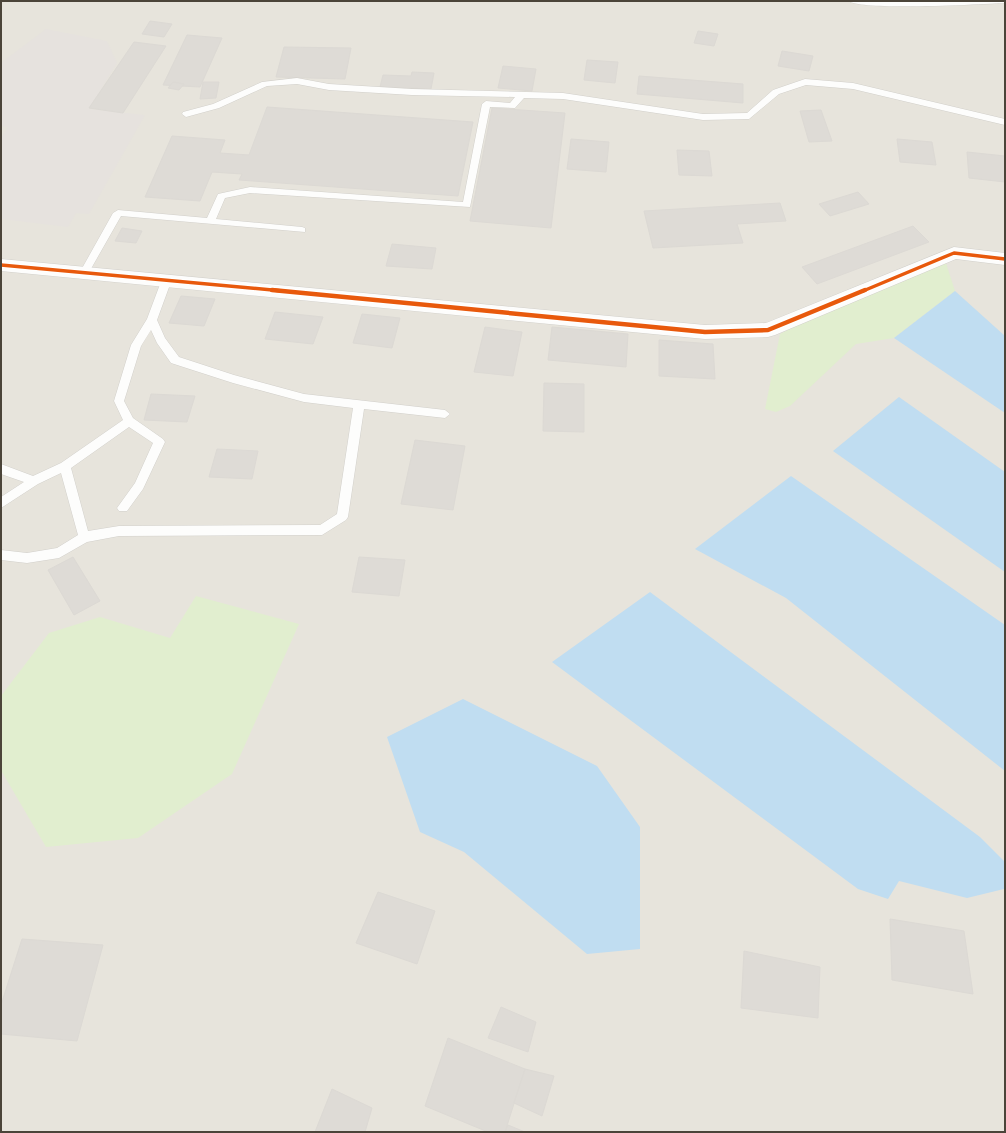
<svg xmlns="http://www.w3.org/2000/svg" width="1006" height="1133" font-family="Inter,sans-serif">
<rect width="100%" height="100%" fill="#f4f2ee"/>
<rect fill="#e7e4dc" x="1" y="1" width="1004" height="1131"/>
<path fill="#e6e2de" d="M46,29L107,41L117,63L89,109L145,115L89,214L76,213L68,227L1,219V138L8,127L1,126V63Z"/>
<g fill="#e1eecf">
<path d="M945,260L955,291L894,338L856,344L790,406L776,412L765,409L780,334L823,311Z"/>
<path d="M196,596L299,624L232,774L138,838L46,847L2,772L1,696L49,633L100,617L170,638Z"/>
</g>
<g fill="#c0ddf1">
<path d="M955,291L1005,336V413L894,338Z"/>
<path d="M899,397L1005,472V572L833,451Z"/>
<path d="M791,476L1005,625V771L786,598L695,549Z"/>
<path d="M650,592L980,837L1005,862L1004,889L967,898L899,881L888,899L858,889L552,662Z"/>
<path d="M463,699L597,766L640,827V949L587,954L464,852L420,832L387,737Z"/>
</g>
<g fill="#dedbd6" stroke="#dcd9d4">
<path d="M150,21L172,24L164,37L142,34Z"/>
<path d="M698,31L718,34L714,46L694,43Z"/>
<path d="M187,35L222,38L200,87L163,85Z"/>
<path d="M134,42L166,46L123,113L89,108Z"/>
<path d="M284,47L351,48L345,79L276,77Z"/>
<path d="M782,51L813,56L809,71L778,66Z"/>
<path d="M587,60L618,62L615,83L584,80Z"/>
<path d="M503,66L536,69L532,91L498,88Z"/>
<path d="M412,72L434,73L431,89L380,87L383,75L411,76Z"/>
<path d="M639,76L743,84V103L637,94Z"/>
<path d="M173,82L184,84L179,90L168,88Z"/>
<path d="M203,82H219L216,98L200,99Z"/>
<path d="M267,107L473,122L458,196L239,180L242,174L212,172L200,201L145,197L172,136L225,140L220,153L249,155Z"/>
<path d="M492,108L565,113L551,228L470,221Z"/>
<path d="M821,110L832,141L809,142L800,111Z"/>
<path d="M571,139L609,142L606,172L567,169Z"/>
<path d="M897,139L932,142L936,165L900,162Z"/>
<path d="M677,150L709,151L712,176L679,175Z"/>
<path d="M967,152L1005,156V182L969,178Z"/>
<path d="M858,192L869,204L830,216L819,204Z"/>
<path d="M780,203L786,221L737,224L743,243L653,248L644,211Z"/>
<path d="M913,226L929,242L817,284L802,267Z"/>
<path d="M122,228L142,231L136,243L115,241Z"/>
<path d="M392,244L436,248L432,269L386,266Z"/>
<path d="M181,296L215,299L204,326L169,323Z"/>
<path d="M275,312L323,317L313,344L265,339Z"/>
<path d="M362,314L400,318L392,348L353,343Z"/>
<path d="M485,327L522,332L513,376L474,372Z"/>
<path d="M552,327L628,334L626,367L548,360Z"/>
<path d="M659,340L713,344L715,379L659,376Z"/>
<path d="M544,383L584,384V432L543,431Z"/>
<path d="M151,394L195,396L187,422L144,420Z"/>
<path d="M415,440L465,446L453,510L401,504Z"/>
<path d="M217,449L258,451L252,479L209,477Z"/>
<path d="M73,557L100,601L74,615L48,570Z"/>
<path d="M359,557L405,560L399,596L352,592Z"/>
<path d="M378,892L435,911L417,964L356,943Z"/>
<path d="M890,919L964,931L973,994L892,980Z"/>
<path d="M22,939L103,945L77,1041L1,1034V1005Z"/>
<path d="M744,951L820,967L818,1018L741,1008Z"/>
<path d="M501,1007L536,1022L528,1052L488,1038Z"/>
<path d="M448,1038L525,1069L505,1132H488L425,1106Z"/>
<path d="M525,1069L554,1076L542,1116L514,1103Z"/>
<path d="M332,1089L372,1108L365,1132H315Z"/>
<path d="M508,1125L525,1132H505Z"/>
</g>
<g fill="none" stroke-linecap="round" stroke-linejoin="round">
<defs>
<g id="lane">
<path d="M849,1H1005V3C983,4 861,11 849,1Z"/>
<path d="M297,78L329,84L412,89L563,93L703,114L747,113L773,90L805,79L853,83L1005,119V125L853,89L806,85L779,94L749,119L703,120L563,99L524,98L515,108L490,107L470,207L250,193L225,198L216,219L302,227L305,228V232L121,216L88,274H82L80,272L113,213L118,210L207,218L218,194L250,187L463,202L482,104L486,101L510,103L515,97L412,95L329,90L297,84L267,86L219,108L186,117L182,114L183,112L213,104L262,82Z"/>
<path d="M167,276L172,279L157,320L165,338L179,357L234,375L304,394L445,410L450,414L445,418L364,409L348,517L346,520L322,535L119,536L87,542L59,558L27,563L1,560V550L27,553L57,548L78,535L61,473L38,484L1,508V497L24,482L1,474V464L33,476L61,463L123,420L114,401L131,345L147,319L162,279ZM151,330L157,343L171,363L233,383L304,402L353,408L337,514L320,525L119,526L88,531L71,468L129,427L153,443L135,483L117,508L119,511H127L143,489L165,442L163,439L133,418L124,401L141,346Z"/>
</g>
<path id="street" d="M954,247L1005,253V265L956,259L775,335L768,337L705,339L1,271V259L705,325L766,323Z"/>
</defs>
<use href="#lane" stroke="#d2d0cb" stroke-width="1"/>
<use href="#street" stroke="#d2d0cb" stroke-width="1"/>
<use href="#lane" fill="#fdfdfc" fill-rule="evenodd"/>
<use href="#street" fill="#fdfdfc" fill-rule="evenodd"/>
<defs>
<g id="cycleway-far1">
<path d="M1,265L283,291"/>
<path d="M863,291L954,253L1005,259"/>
</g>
<path id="cycleway" d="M272,290L705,332L768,330L865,290"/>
</defs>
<use href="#cycleway-far1" stroke="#fff" stroke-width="5.5"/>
<use href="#cycleway" stroke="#fff" stroke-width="7"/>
<use href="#cycleway-far1" stroke="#e8590c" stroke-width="3.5"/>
<use href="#cycleway" stroke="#e8590c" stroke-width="4.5"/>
</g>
<rect width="1006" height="1133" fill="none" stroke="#4b4439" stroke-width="4"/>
</svg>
